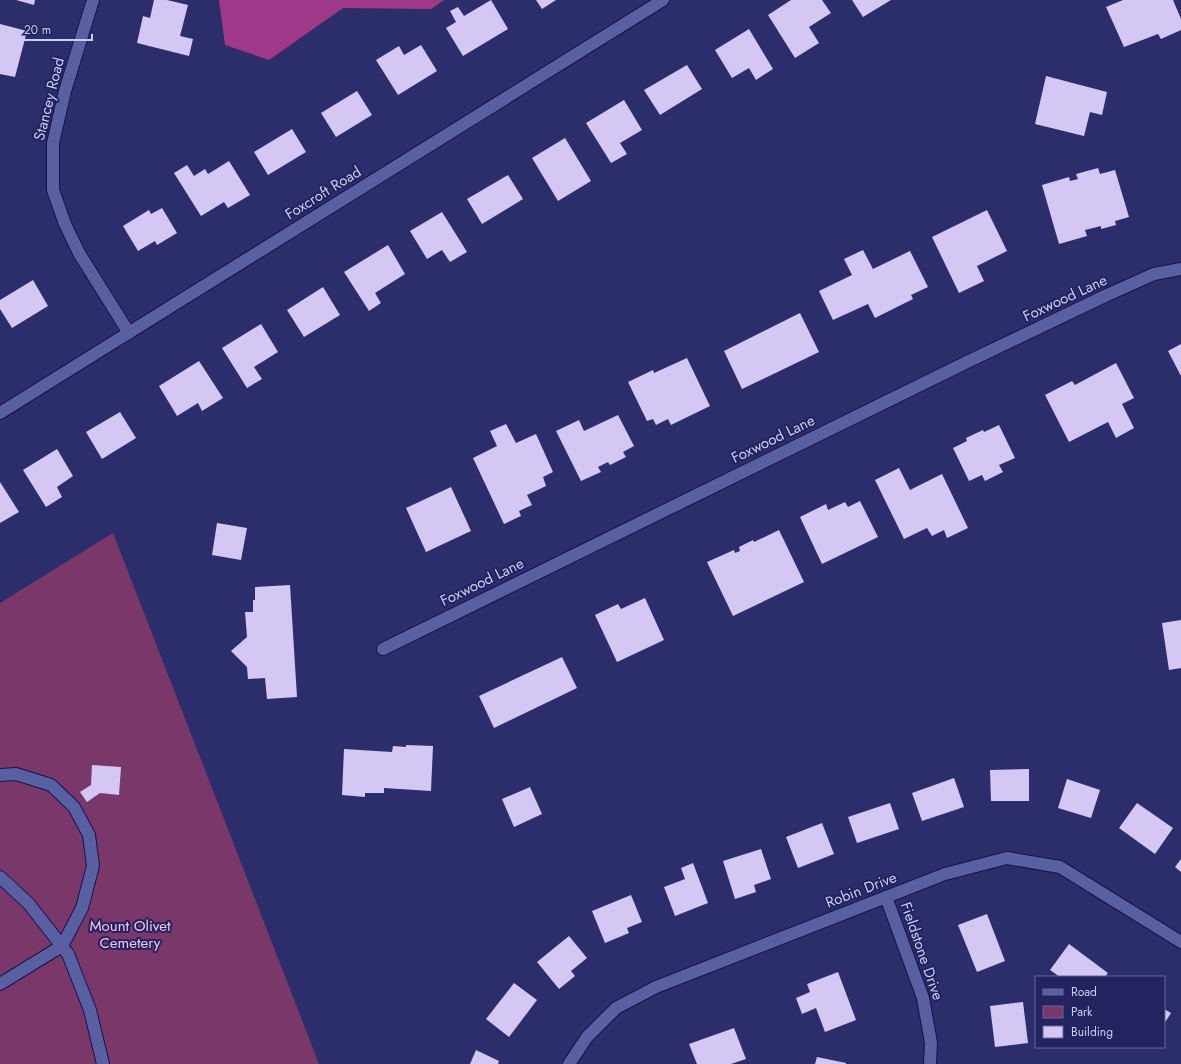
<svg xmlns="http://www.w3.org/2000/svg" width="1181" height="1064" font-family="Jost,sans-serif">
<rect width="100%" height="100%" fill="#2c2e6b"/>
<path fill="#7a386a" d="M113,533L319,1064H0V603Z"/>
<path fill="#9f3888" d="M219,0H444L431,9L343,8L269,60L225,45Z"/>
<g fill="#d4c7f4">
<path d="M16,0H35L34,5Z"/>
<path d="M154,0H167L188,5L180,36L193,39L189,56L137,43L143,16L150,18Z"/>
<path d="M491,0L508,29L463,56L446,28L456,22L450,11L458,7L464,16Z"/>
<path d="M536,0H556L542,9Z"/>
<path d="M791,0H822L831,13L809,27L819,43L795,58L768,15Z"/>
<path d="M852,0H891L863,17Z"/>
<path d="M1123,0H1173L1181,19V30L1161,39L1158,34L1124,47L1106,7Z"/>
<path d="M0,24L27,31L15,77L0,74Z"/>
<path d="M749,29L773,69L756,80L749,68L732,78L715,50Z"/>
<path d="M421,45L437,71L398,95L376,60L399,46L404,55Z"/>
<path d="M687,65L702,89L660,115L644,90Z"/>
<path d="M1046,76L1107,92L1102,115L1090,112L1084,136L1035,124Z"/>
<path d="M357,91L372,115L336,137L321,113Z"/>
<path d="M624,100L642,130L620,143L627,154L611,163L586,123Z"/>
<path d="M292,129L306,152L268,175L254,152Z"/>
<path d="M565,138L591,181L558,201L532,158Z"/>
<path d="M229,161L250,195L228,208L224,202L201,216L174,173L187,165L194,176L205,169L208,174Z"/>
<path d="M1098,168L1100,174L1115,170L1129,217L1115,221L1116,225L1101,229V226L1085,230L1087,236L1059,244L1042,185L1069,177L1070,181L1078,179L1076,174Z"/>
<path d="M508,175L523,199L482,224L467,199Z"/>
<path d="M162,208L177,233L157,245L155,241L138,251L123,226L149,210L151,214Z"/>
<path d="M987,210L1007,251L977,266L984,281L959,293L932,237Z"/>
<path d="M442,212L467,252L450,262L442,250L427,259L410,231Z"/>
<path d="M388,245L405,274L375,293L381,303L369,311L344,272Z"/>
<path d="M863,250L873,269L910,251L928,287L911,295L913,299L875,318L868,304L833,320L819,291L852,275L844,259Z"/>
<path d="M33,280L48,306L12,328L0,309V300Z"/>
<path d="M323,287L340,315L304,337L287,310Z"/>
<path d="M800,313L819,352L742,389L724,351Z"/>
<path d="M261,324L278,352L254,367L262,379L247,388L222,348Z"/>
<path d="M1181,344V376L1168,351Z"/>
<path d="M687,358L710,406L671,425L668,419L656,425L653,419L647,421L628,382L653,370L654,373Z"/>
<path d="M199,361L223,398L202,411L198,403L177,416L159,386Z"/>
<path d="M1116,363L1134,398L1122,404L1134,428L1116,438L1108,422L1069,442L1045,395L1072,381L1075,385Z"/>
<path d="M120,412L136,438L102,459L86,432Z"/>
<path d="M618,415L634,446L623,452L626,457L610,465L608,462L598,467L601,472L581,481L556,431L579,420L584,431Z"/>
<path d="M506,424L516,443L536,434L553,472L543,477L546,486L527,495L532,505L519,511L521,516L504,524L473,458L497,446L490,431Z"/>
<path d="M999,425L1015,458L999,465L1003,472L985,481L982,475L969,481L953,448L967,441L966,438L983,430L984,432Z"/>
<path d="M57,449L73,476L57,487L62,497L46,507L23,470Z"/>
<path d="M899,468L910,490L942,474L968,528L947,538L944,530L932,536L927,528L904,539L875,480Z"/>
<path d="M0,482L19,512L0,523Z"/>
<path d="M451,487L471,531L426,552L406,508Z"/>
<path d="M860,501L878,537L822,564L800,517L826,504L828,510L845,502L848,507Z"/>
<path d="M217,523L247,528L241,560L212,555Z"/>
<path d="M779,530L804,582L733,616L707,562L734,550L735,553L740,551L739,547L753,540L754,542Z"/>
<path d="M290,585L297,697L267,699L265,678L248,679L247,667L231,651L247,637L245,612H253V600H255V587Z"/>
<path d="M645,598L664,640L617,662L595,615L618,604L621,609Z"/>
<path d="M1181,620V668L1169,670L1162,623Z"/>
<path d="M562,657L577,688L494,728L479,696Z"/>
<path d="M406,745L433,746L431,791L384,788V793H365V797L342,795L344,749L392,752L393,746L406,747Z"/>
<path d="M92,765L121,767L119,795L100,793L87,802L80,792L91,785Z"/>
<path d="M1029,769V801H991L990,770Z"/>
<path d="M954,778L964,807L922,821L912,793Z"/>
<path d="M1067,779L1100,790L1091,818L1058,808Z"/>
<path d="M530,787L542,814L514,827L502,799Z"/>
<path d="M890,803L899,829L857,843L848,817Z"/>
<path d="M1137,803L1173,828L1155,854L1119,828Z"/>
<path d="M822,823L834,854L798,868L786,837Z"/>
<path d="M761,849L771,879L754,885L756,892L735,899L723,861Z"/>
<path d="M1181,859V872L1175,867Z"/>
<path d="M693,863L708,903L675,916L664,887L685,879L681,868Z"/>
<path d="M631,895L642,922L627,928L629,933L605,943L592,911Z"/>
<path d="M987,914L1005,961L977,972L958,925Z"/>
<path d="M569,936L587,958L571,971L575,976L559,989L537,962Z"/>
<path d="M1069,944L1108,973L1105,977H1060L1050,970Z"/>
<path d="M838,972L856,1020L825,1032L816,1008L802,1014L796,998L810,992L807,984Z"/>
<path d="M514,983L537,1000L509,1037L486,1019Z"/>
<path d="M1023,1002L1028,1043L995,1047L990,1006Z"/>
<path d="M1164,1009L1171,1013L1164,1024Z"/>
<path d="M734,1028L746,1059L731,1064H697L689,1044Z"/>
<path d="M476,1050L499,1061L498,1064H470Z"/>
<path d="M817,1057L846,1063V1064H815Z"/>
</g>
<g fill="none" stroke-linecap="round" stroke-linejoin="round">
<defs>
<g id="minor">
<path d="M93,0L65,91L53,143V190L65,224L79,253L129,333"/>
<path d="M0,413L663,0"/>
<path d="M383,649L967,362L1107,295L1154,274L1181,269"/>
<path d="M0,775L16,774L51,785L74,807L89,835L93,866L82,908L62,946L0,984"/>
<path d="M0,877L29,904L68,954L90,1010L103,1064"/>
<path d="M886,897L923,998L931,1043L930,1064"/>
<path d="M569,1064L587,1037L616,1008L656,987L945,874L1007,858L1060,867L1181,942"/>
</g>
</defs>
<use href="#minor" stroke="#16124e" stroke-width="14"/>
<use href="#minor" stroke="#5960a2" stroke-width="12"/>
</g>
<g text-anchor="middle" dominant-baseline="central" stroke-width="4" stroke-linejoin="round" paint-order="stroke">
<g font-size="15" fill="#c8cef4" stroke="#23235f">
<text transform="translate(49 99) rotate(-76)">Stancey Road</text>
<text transform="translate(323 193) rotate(-32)">Foxcroft Road</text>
<text transform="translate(1065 298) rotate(-25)">Foxwood Lane</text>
<text transform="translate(773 439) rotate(-26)">Foxwood Lane</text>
<text transform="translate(482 582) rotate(-26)">Foxwood Lane</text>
<text transform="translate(861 890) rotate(-21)">Robin Drive</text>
<text transform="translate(922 951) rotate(71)">Fieldstone Drive</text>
</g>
<g font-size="15" fill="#f8c2e7" stroke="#23235f">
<text x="130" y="926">Mount Olivet<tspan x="130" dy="17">Cemetery</tspan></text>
</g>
</g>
<rect x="1035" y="976" width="130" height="72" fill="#23235f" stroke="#65679b"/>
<rect x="1043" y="989" width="20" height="6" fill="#5960a2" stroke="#65679b"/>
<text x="1071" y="996" font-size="12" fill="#c8cef4">Road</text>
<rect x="1043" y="1006" width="20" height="12" fill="#7a386a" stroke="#65679b"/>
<text x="1071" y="1016" font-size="12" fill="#c8cef4">Park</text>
<rect x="1043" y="1026" width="20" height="12" fill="#d4c7f4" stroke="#65679b"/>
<text x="1071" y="1036" font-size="12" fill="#c8cef4">Building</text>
<path d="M18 34v6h74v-6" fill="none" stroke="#c8cef4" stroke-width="2"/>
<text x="24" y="34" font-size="12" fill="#c8cef4" stroke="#23235f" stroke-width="3" paint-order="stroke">20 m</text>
</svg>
